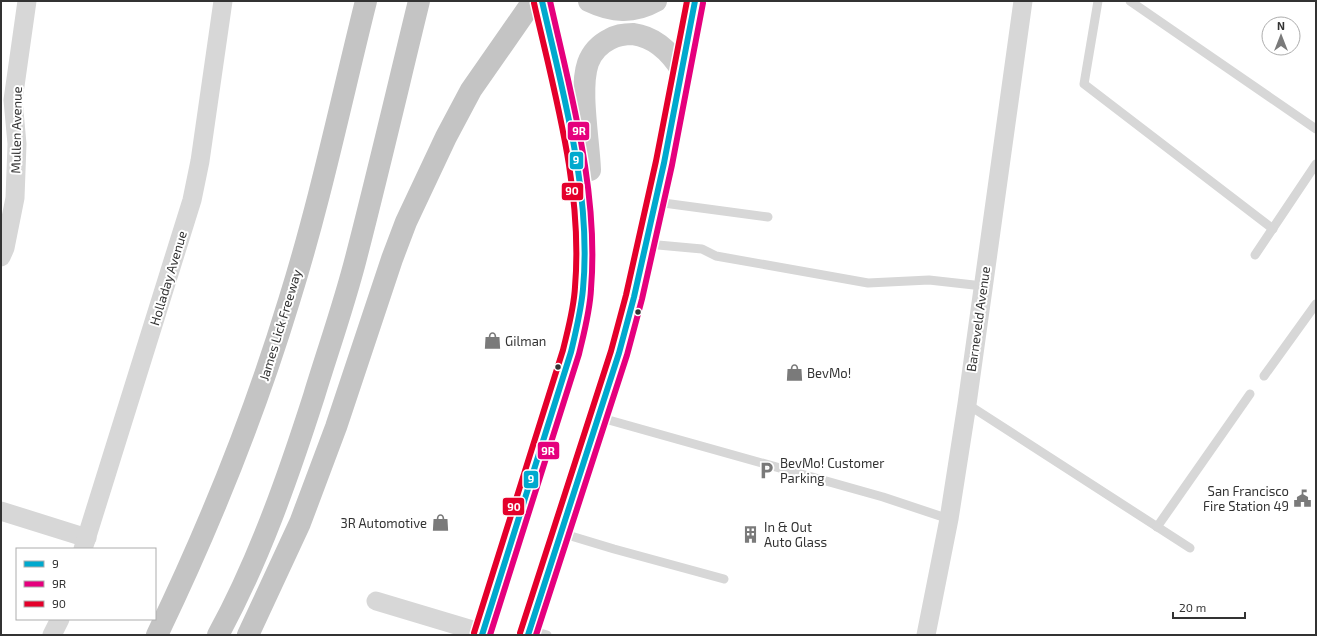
<svg xmlns="http://www.w3.org/2000/svg" width="1317" height="636" font-family="'Exo 2',sans-serif">
<rect width="100%" height="100%" fill="#fff"/>
<g fill="none" stroke-linecap="round" stroke-linejoin="round">
<g stroke="#d7d7d7" stroke-width="9">
<path d="M1098,1L1084,84L1273,229"/>
<path d="M1130,1L1316,129"/>
<path d="M656,202L768,217"/>
<path d="M647,244L702,249L716,256L868,283L929,280L983,286"/>
<path d="M1255,255L1316,164"/>
<path d="M1264,376L1316,304"/>
<path d="M967,404L1190,548"/>
<path d="M598,417L883,497L949,519"/>
<path d="M1157,527L1250,394"/>
<path d="M561,533L614,549L724,579"/>
<path d="M530,630L547,635"/>
</g>
<g stroke="#d7d7d7" stroke-width="19">
<path d="M1,257L5,248L15,198L17,144L13,100L27,1"/>
<path d="M1,511L87,538"/>
<path d="M83,549L192,200L200,161L223,1"/>
<path d="M376,601L483,633"/>
<path d="M52,635L60,619"/>
<path d="M926,635L949,519L967,404L1023,1"/>
</g>
<g stroke="#cacaca" stroke-width="22">
<path d="M589,1C612,12 633,14 656,1"/>
<path d="M590,170C589,141 579,89 588,63C592,52 600,44 610,39C617,35 625,34 633,34C656,37 671,53 682,71"/>
<path d="M482,635L571,352C577,328 583,304 584,280C589,186 562,92 542,1"/>
<path d="M528,635L619,353L634,297L664,163L695,1"/>
</g>
<g stroke="#c4c4c4" stroke-width="22">
<path d="M157,635C209,527 254,416 289,301C320,202 341,101 366,1"/>
<path d="M218,635C259,560 288,477 314,396C328,350 344,305 356,258C378,173 398,87 419,1"/>
<path d="M248,635L300,523L336,427L392,259L406,222L446,137L471,90L533,1"/>
</g>
<defs>
<g id="bus-1">
<path d="M482,635L571,352C576,331 581,311 583,289C592,194 563,94 542,1"/>
<path d="M528,635L619,353L634,297L664,163L695,1"/>
</g>
<g id="bus-2">
<path d="M490,635L579,354C584,333 590,311 591,289C599,192 571,95 550,1"/>
<path d="M536,635L627,355L642,299L672,165L703,3"/>
</g>
<g id="bus-3">
<path d="M474,633L563,350C568,329 574,308 575,287C583,191 555,95 534,3"/>
<path d="M520,633L611,351L626,295L656,161L687,1"/>
</g>
</defs>
<use href="#bus-1" stroke="#fff" stroke-width="9"/>
<use href="#bus-2" stroke="#fff" stroke-width="9"/>
<use href="#bus-3" stroke="#fff" stroke-width="9"/>
<use href="#bus-1" stroke="#00a9ce" stroke-width="6"/>
<use href="#bus-2" stroke="#e5007d" stroke-width="6"/>
<use href="#bus-3" stroke="#e4002b" stroke-width="6"/>
</g>
<defs>
<symbol id="shop-bare" viewBox="-9 -9 18 18"><path d="M-5-2.5h2.3a2.7 3.5 0 0 1 5.4 0H5L5.5 6h-11ZM-1.5-2.5h3a1.5 2.3 0 0 0-3 0Z" fill="#7a7a7a" stroke="#fff" stroke-width="2.5" paint-order="stroke"/></symbol>
<symbol id="parking-bare" viewBox="-9 -9 18 18"><path d="M-3.5-5.5H1a3.5 3.5 0 0 1 0 7H-1V5.5H-3.5ZM-1-3.4V-.6H.8a1.4 1.4 0 0 0 0-2.8Z" fill="#7a7a7a" stroke="#fff" stroke-width="2.5" paint-order="stroke"/></symbol>
<symbol id="civic-bare" viewBox="-9 -9 18 18"><path d="M-.6-6.5H3V-4.5H.6V-3L4-1V1h2V6H-6V1h2V-1L-.6-3ZM-1.2 2.5V6h2.4V2.5Z" fill="#7a7a7a" stroke="#fff" stroke-width="2.5" paint-order="stroke"/></symbol>
<symbol id="building-bare" viewBox="-9 -9 18 18"><path d="M-4-6H4V6H1V3H-1V6H-4ZM-2.5-4.3h1.7v1.8h-1.7ZM.8-4.3h1.7v1.8H.8ZM-2.5-1h1.7V.8h-1.7ZM.8-1h1.7V.8H.8Z" fill="#7a7a7a" stroke="#fff" stroke-width="2.5" paint-order="stroke"/></symbol>
</defs>
<g fill-rule="evenodd">
<use href="#shop-bare" x="480" y="328" width="25" height="25"/>
<use href="#shop-bare" x="782" y="360" width="25" height="25"/>
<use href="#parking-bare" x="754" y="458" width="25" height="25"/>
<use href="#civic-bare" x="1290" y="486" width="25" height="25"/>
<use href="#shop-bare" x="428" y="510" width="25" height="25"/>
<use href="#building-bare" x="738" y="522" width="25" height="25"/>
</g>
<g fill="#333" stroke="#fff" stroke-width="1.5">
<circle cx="638" cy="312" r="3.5"/>
<circle cx="558" cy="367" r="3.5"/>
</g>
<g text-anchor="middle" dominant-baseline="central" stroke-width="4" stroke-linejoin="round" paint-order="stroke">
<g font-size="13" fill="#333" stroke="#fff">
<text transform="translate(16 130) rotate(-89)">Mullen Avenue</text>
<text transform="translate(168 278) rotate(-73)">Holladay Avenue</text>
<text transform="translate(978 319) rotate(-82)">Barneveld Avenue</text>
<text transform="translate(280 325) rotate(-73)">James Lick Freeway</text>
</g>
<g font-size="13" fill="#333" stroke="#fff" text-anchor="start">
<text x="505" y="341">Gilman</text>
<text x="807" y="373">BevMo!</text>
<text x="780" y="463">BevMo! Customer<tspan x="780" dy="15">Parking</tspan></text>
<text x="1289" y="491" text-anchor="end">San Francisco<tspan x="1289" dy="15">Fire Station 49</tspan></text>
<text x="427" y="523" text-anchor="end">3R Automotive</text>
<text x="764" y="527">In &amp; Out<tspan x="764" dy="15">Auto Glass</tspan></text>
</g>
</g>
<g stroke="#fff" stroke-width="1.5">
<rect x="567" y="121" width="23" height="20" rx="4" fill="#e5007d"/>
<rect x="569" y="151" width="15" height="19" rx="4" fill="#00a9ce"/>
<rect x="561" y="182" width="23" height="19" rx="4" fill="#e4002b"/>
<rect x="537" y="441" width="23" height="19" rx="4" fill="#e5007d"/>
<rect x="523" y="470" width="16" height="19" rx="4" fill="#00a9ce"/>
<rect x="502" y="497" width="23" height="19" rx="4" fill="#e4002b"/>
</g>
<g font-size="11" text-anchor="middle" font-weight="bold" fill="#fff">
<text x="579" y="135">9R</text>
<text x="576" y="164">9</text>
<text x="572" y="195">90</text>
<text x="548" y="455">9R</text>
<text x="531" y="483">9</text>
<text x="514" y="511">90</text>
</g>
<rect width="1317" height="636" fill="none" stroke="#333333" stroke-width="4"/>
<rect x="16" y="548" width="140" height="72" fill="#ffffff" stroke="#adadad"/>
<rect x="24" y="561" width="20" height="6" fill="#00a9ce" stroke="#adadad"/>
<text x="52" y="568" font-size="12" fill="#333333">9</text>
<rect x="24" y="581" width="20" height="6" fill="#e5007d" stroke="#adadad"/>
<text x="52" y="588" font-size="12" fill="#333333">9R</text>
<rect x="24" y="601" width="20" height="6" fill="#e4002b" stroke="#adadad"/>
<text x="52" y="608" font-size="12" fill="#333333">90</text>
<g transform="translate(1281 36)"><circle r="19" fill="#ffffff" stroke="#adadad"/>
<path d="M0-3L7 15L0 10L-7 15Z" fill="#7a7a7a"/>
<text y="-6" font-size="11" font-weight="bold" text-anchor="middle" fill="#333333">N</text>
</g>
<path d="M1173 612v6h72v-6" fill="none" stroke="#333333" stroke-width="2"/>
<text x="1179" y="612" font-size="12" fill="#333333" stroke="#ffffff" stroke-width="3" paint-order="stroke">20 m</text>
</svg>
